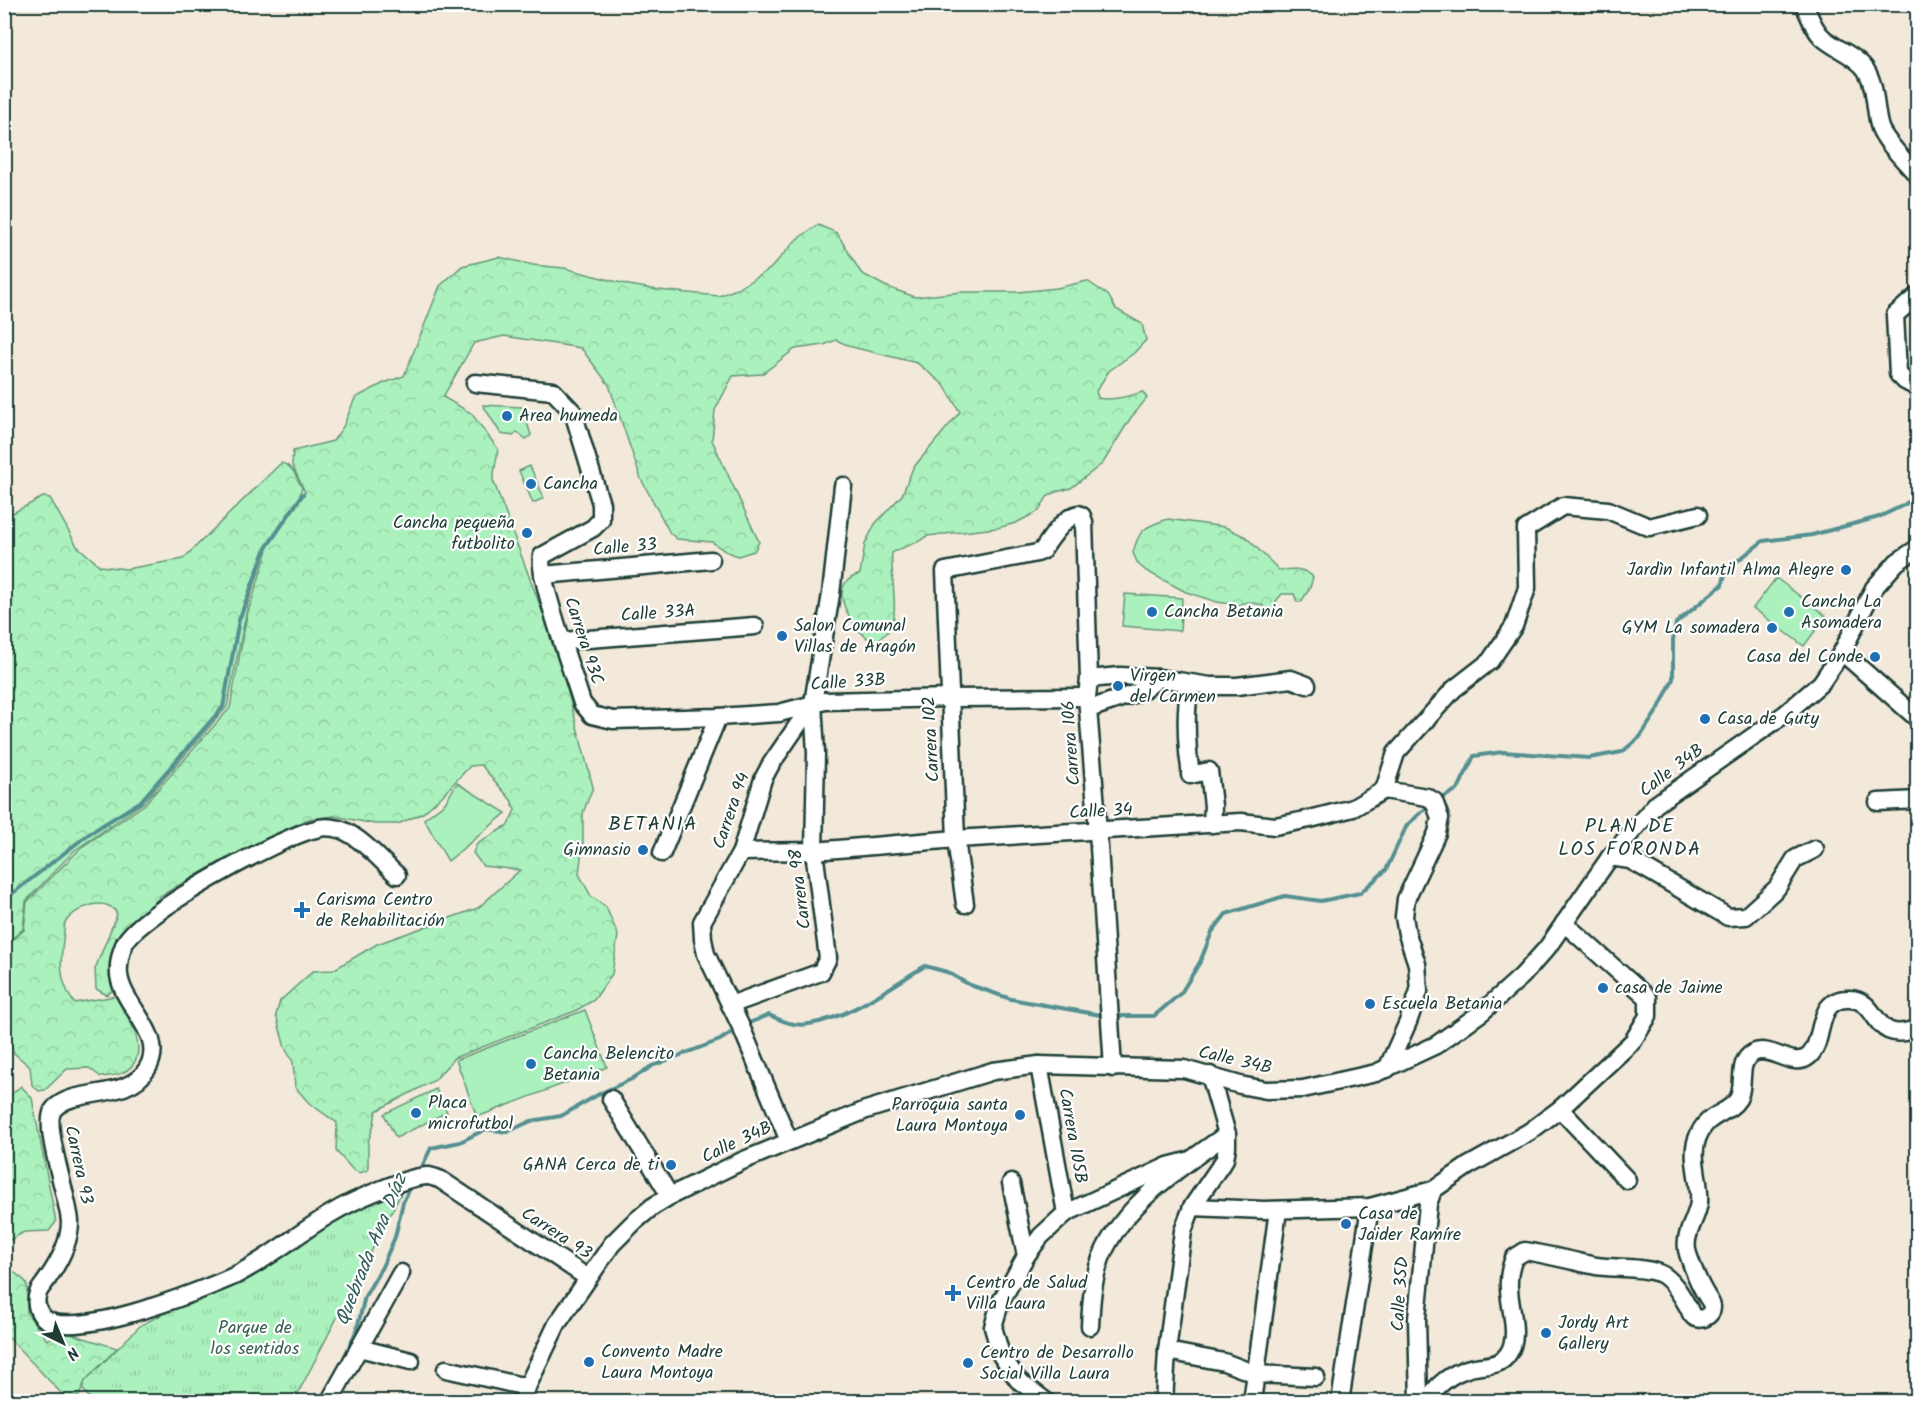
<svg xmlns="http://www.w3.org/2000/svg" width="1922" height="1406" font-family="Kalam,sans-serif">
<defs>
<pattern id="grass-tufts" width="24" height="20" patternUnits="userSpaceOnUse" patternTransform="scale(1.5)"><rect width="24" height="20" fill="#abf1bd"/><path d="M3 7l-1-3M5 7V3M7 7l1-3M15 17l-1-3M17 17v-4M19 17l1-3" fill="none" stroke="#93d0a3"/></pattern>
<pattern id="forest-crowns" width="20" height="18" patternUnits="userSpaceOnUse" patternTransform="scale(1.5)"><rect width="20" height="18" fill="#abf1bd"/><path d="M2 6a3 3 0 1 1 6 0M12 15a3 3 0 1 1 6 0" fill="none" stroke="#93d0a3"/></pattern>
</defs>
<rect width="100%" height="100%" fill="#f2e9db"/>
<filter id="ink" filterUnits="userSpaceOnUse"><feTurbulence type="fractalNoise" baseFrequency=".0167" numOctaves="2"/><feDisplacementMap in="SourceGraphic" scale="12" xChannelSelector="R" yChannelSelector="G"/><feConvolveMatrix kernelMatrix="1 2 1 2 8 2 1 2 1" color-interpolation-filters="sRGB"/></filter>
<g filter="url(#ink)">
<path fill="url(#grass-tufts)" stroke="#659778" stroke-width="1.5" d="M406,1184L294,1401H92L80,1386L141,1325L274,1257L331,1215Z"/>
<g fill="url(#forest-crowns)" stroke="#659778" stroke-width="1.5">
<path d="M818,225L837,233L861,273L885,286L915,297L962,292H1018L1057,288L1087,281L1108,295L1116,309L1142,324L1146,340L1134,353L1109,371L1096,391L1098,398C1113,401 1128,396 1143,392L1147,398L1130,419L1103,463L1071,488L1056,492L1047,497L1039,511L1016,523L997,528L927,536C917,545 905,545 892,553C890,573 899,611 891,628C887,635 880,638 873,642C859,634 835,603 844,585C847,579 854,576 860,574L865,544L875,524L902,495L913,468L960,412L944,385L917,363L852,347L836,340L824,345L795,349L762,374L733,376L715,410L712,440L759,542L754,551L738,556L725,551L712,542L677,539L670,533L641,479L609,385L581,348L504,336L474,343L443,397L471,413L498,449L493,480L557,651L593,787L583,813V842L579,874L591,896L606,907L618,935L612,974L594,1000L575,1011L454,1058L435,1080L376,1111L374,1124L368,1142V1170L360,1173L353,1170L336,1151L337,1123L309,1103L295,1087L293,1062L285,1048L276,1015L280,1001L313,971L333,970L377,944L478,908L520,870L483,866L473,853L477,844L508,825L515,810L511,800L481,765L470,766L441,797L423,813L398,824H375L334,816L308,819L225,859L160,896L121,943L114,989L107,995L96,989L95,969L117,914C106,894 75,908 65,922C62,955 55,974 74,1003L116,996C128,1016 154,1055 124,1072C118,1076 108,1076 101,1077L89,1068L67,1069L45,1090L39,1091L32,1085L30,1067L14,1053L7,1034L5,1031L4,947L24,930L27,902L82,847L144,805L230,708L247,615L268,550L265,553L248,604L227,707L143,803L74,851L26,901L23,929L5,945V517L43,497L50,498L77,546L100,566L126,569L183,559L281,463C293,465 297,478 302,488L297,504L305,492L292,465L293,451L333,441L343,427L355,398L384,383L404,376L440,286L462,266L499,257L533,265L564,268L629,285L658,290L719,296L739,288L770,269L797,239Z"/>
<path d="M1168,519L1225,527L1246,537L1279,570C1292,569 1303,567 1313,577L1310,588L1301,602H1297L1294,594H1282L1276,601L1275,612L1271,614L1267,612L1262,605L1248,602L1238,605L1217,602L1186,592L1146,571L1138,564L1133,553C1139,528 1145,527 1168,519Z"/>
<path d="M21,1086L32,1098L56,1222L49,1231L24,1232L5,1243V1100Z"/>
<path d="M4,1264L25,1281L27,1286V1313L47,1340L56,1335L68,1333L117,1348L85,1381L79,1396L70,1400L59,1391L5,1334Z"/>
</g>
<g fill="#abf1bd" stroke="#659778" stroke-width="1.5">
<path d="M483,405L522,407L531,435L526,439L517,432L513,436L501,434Z"/>
<path d="M530,466L544,498L533,503L519,471Z"/>
<path d="M1776,578L1826,616L1804,646L1753,608Z"/>
<path d="M1125,594L1182,598L1180,631L1122,626Z"/>
<path d="M457,783L506,813L448,861L424,819L445,803Z"/>
<path d="M585,1010L607,1067L477,1117L456,1060Z"/>
<path d="M436,1089L447,1112L396,1138L384,1114Z"/>
</g>
<g fill="none" stroke-linecap="round" stroke-linejoin="round">
<g stroke="#549091" stroke-width="4">
<path d="M1437,801L1458,789L1474,756L1503,752L1589,758L1622,752L1640,737L1659,708L1673,679V640L1676,623L1722,585L1727,569L1763,541L1812,535L1879,517L1904,505L1918,495"/>
<path d="M4,900L90,833L140,802L223,707L239,620L266,548L303,494"/>
<path d="M1113,1016H1154L1181,993L1200,962L1212,932L1226,914L1285,896L1321,901L1360,893L1386,870L1407,825L1431,804"/>
<path d="M744,1025L769,1015C782,1021 795,1027 809,1024C852,1017 888,988 925,966L947,972L970,985L1011,999L1106,1016"/>
<path d="M419,1173L431,1148L460,1142L486,1129L507,1132L531,1121L561,1116L601,1093L632,1079L652,1066L720,1040L737,1029"/>
<path d="M344,1358L357,1329L365,1296L382,1267L395,1237L403,1202L412,1184"/>
</g>
<defs>
<g id="minor">
<path d="M1804,4C1809,15 1813,28 1822,37C1835,49 1856,55 1866,70C1877,88 1874,109 1880,128C1886,143 1907,163 1918,176"/>
<path d="M1918,295L1895,315L1898,374L1905,381L1918,388"/>
<path d="M475,383L553,391L573,412L601,504V520L593,528L542,556C536,572 575,679 582,703L592,715L613,720L718,717L779,713L825,701L950,698L1087,697"/>
<path d="M543,575L711,560"/>
<path d="M563,641L755,626"/>
<path d="M1842,652L1918,719"/>
<path d="M1089,679L1120,676L1159,678"/>
<path d="M1190,684C1186,706 1186,729 1188,751C1188,760 1191,766 1190,775L1209,771L1213,806L1212,824"/>
<path d="M1089,709L1142,691L1159,678L1210,686H1237L1291,679L1307,685"/>
<path d="M1878,802L1918,800"/>
<path d="M741,852L814,851L956,839L1241,822L1275,826L1310,819L1353,808L1384,790"/>
<path d="M662,853L718,717"/>
<path d="M1610,857L1630,860L1646,869L1728,917L1746,916L1777,888L1795,859L1815,849"/>
<path d="M397,875C381,861 355,830 334,828C329,827 321,827 316,829C283,835 134,916 124,945C120,955 118,964 119,975C123,1008 168,1035 147,1069C128,1101 73,1087 54,1109C41,1123 69,1199 70,1222C70,1242 59,1262 48,1278C45,1283 40,1288 38,1293C35,1301 37,1310 42,1316C66,1345 203,1290 234,1276C270,1258 298,1233 332,1213C350,1202 409,1175 429,1176C433,1177 437,1178 441,1180L588,1278"/>
<path d="M965,904L956,839L945,571L1037,553L1042,551C1050,539 1064,517 1078,514L1082,516L1084,522L1089,679L1087,697L1098,831L1113,1068"/>
<path d="M730,1005L821,972L828,958L814,851L816,753L813,703"/>
<path d="M1039,1065L1066,1213"/>
<path d="M1387,1069L1408,1022L1419,991L1417,964L1407,934L1404,917L1406,899L1437,833L1440,818L1434,801L1427,797L1384,790L1396,753L1454,689L1490,661L1514,626L1527,588L1526,529L1563,506L1608,510L1649,527L1698,515"/>
<path d="M611,1099L670,1196"/>
<path d="M1560,1109L1627,1180"/>
<path d="M789,1141L742,1029L706,954L703,939L702,922L741,852L763,779L771,764L813,703L831,594L843,486"/>
<path d="M1011,1183L1026,1256"/>
<path d="M1192,1207L1264,1210L1370,1207L1433,1190L1468,1166L1529,1132L1560,1109L1633,1041L1648,1016V998L1564,923"/>
<path d="M1090,1326C1091,1307 1092,1286 1098,1267C1115,1209 1181,1167 1227,1134"/>
<path d="M359,1348L411,1361"/>
<path d="M1167,1351L1224,1362L1256,1374L1316,1377"/>
<path d="M446,1369L527,1387"/>
<path d="M329,1402L401,1273"/>
<path d="M523,1402L527,1387L557,1324L612,1244L633,1223L652,1207L670,1196L742,1161L866,1110L993,1071L1039,1065L1184,1069L1240,1085L1266,1090L1303,1089L1376,1073L1436,1045L1482,1012L1522,976L1547,948L1610,857L1655,805L1785,714L1821,683L1842,652L1874,588L1897,562L1918,548"/>
<path d="M1047,1402L1018,1380L1001,1355L993,1327L1000,1303L1026,1256L1041,1236L1066,1213L1168,1166L1191,1160"/>
<path d="M1164,1402L1167,1351L1183,1231L1192,1207L1225,1159L1227,1147V1134L1210,1075"/>
<path d="M1252,1402L1278,1210"/>
<path d="M1340,1402L1370,1207"/>
<path d="M1419,1402L1417,1318L1428,1204L1433,1190"/>
<path d="M1428,1402C1434,1385 1454,1372 1470,1368C1484,1364 1499,1368 1508,1354C1522,1334 1507,1304 1509,1281C1509,1273 1511,1266 1514,1258L1525,1251C1549,1255 1573,1261 1596,1266C1617,1269 1639,1266 1659,1273C1672,1278 1682,1296 1688,1307C1690,1310 1690,1313 1692,1315C1695,1319 1700,1319 1704,1318C1709,1316 1712,1312 1712,1307C1712,1303 1708,1299 1706,1295C1698,1282 1693,1269 1688,1254C1682,1235 1697,1220 1699,1202C1701,1182 1690,1158 1697,1139C1707,1111 1727,1116 1738,1099C1746,1086 1736,1062 1753,1053C1771,1044 1793,1070 1809,1056C1826,1041 1814,997 1850,999C1881,1000 1871,1047 1918,1028"/>
</g>
</defs>
<use href="#minor" stroke="#1f3d34" stroke-width="21"/>
<use href="#minor" stroke="#fff" stroke-width="16"/>
</g>
</g>
<g fill="#1f6fb2" stroke="#fff" stroke-width="2">
<circle cx="507" cy="416" r="6"/>
<circle cx="531" cy="484" r="6"/>
<circle cx="527" cy="533" r="6"/>
<circle cx="1846" cy="570" r="6"/>
<circle cx="1152" cy="612" r="6"/>
<circle cx="1789" cy="612" r="6"/>
<circle cx="1772" cy="628" r="6"/>
<circle cx="782" cy="636" r="6"/>
<circle cx="1875" cy="657" r="6"/>
<circle cx="1118" cy="686" r="6"/>
<circle cx="1705" cy="719" r="6"/>
<circle cx="643" cy="850" r="6"/>
<path d="M299 901h6v6h6v6h-6v6h-6v-6h-6v-6h6z"/>
<circle cx="1603" cy="988" r="6"/>
<circle cx="1370" cy="1004" r="6"/>
<circle cx="531" cy="1064" r="6"/>
<circle cx="416" cy="1113" r="6"/>
<circle cx="1020" cy="1115" r="6"/>
<circle cx="671" cy="1165" r="6"/>
<circle cx="1346" cy="1224" r="6"/>
<path d="M950 1284h6v6h6v6h-6v6h-6v-6h-6v-6h6z"/>
<circle cx="1546" cy="1333" r="6"/>
<circle cx="589" cy="1362" r="6"/>
<circle cx="968" cy="1363" r="6"/>
</g>
<g text-anchor="middle" dominant-baseline="central" stroke-width="4.5" stroke-linejoin="round" paint-order="stroke">
<g font-size="18" fill="#1f3d34" stroke="#fff" text-anchor="start">
<text x="519" y="416">Area humeda</text>
<text x="543" y="484">Cancha</text>
<text x="515" y="523" text-anchor="end">Cancha pequeña<tspan x="515" dy="21">futbolito</tspan></text>
<text x="1834" y="570" text-anchor="end">Jardìn Infantil Alma Alegre</text>
<text x="1801" y="602">Cancha La<tspan x="1801" dy="21">Asomadera</tspan></text>
<text x="1164" y="612">Cancha Betania</text>
<text x="794" y="626">Salon Comunal<tspan x="794" dy="21">Villas de Aragón</tspan></text>
<text x="1760" y="628" text-anchor="end">GYM La somadera</text>
<text x="1863" y="657" text-anchor="end">Casa del Conde</text>
<text x="1130" y="676">Virgen<tspan x="1130" dy="21">del Carmen</tspan></text>
<text x="1717" y="719">Casa de Guty</text>
<text x="631" y="850" text-anchor="end">Gimnasio</text>
<text x="316" y="900">Carisma Centro<tspan x="316" dy="21">de Rehabilitación</tspan></text>
<text x="1615" y="988">casa de Jaime</text>
<text x="1382" y="1004">Escuela Betania</text>
<text x="543" y="1054">Cancha Belencito<tspan x="543" dy="21">Betania</tspan></text>
<text x="428" y="1103">Placa<tspan x="428" dy="21">microfutbol</tspan></text>
<text x="1008" y="1105" text-anchor="end">Parroquia santa<tspan x="1008" dy="21">Laura Montoya</tspan></text>
<text x="659" y="1165" text-anchor="end">GANA Cerca de ti</text>
<text x="1358" y="1214">Casa de<tspan x="1358" dy="21">Jaider Ramíre</tspan></text>
<text x="966" y="1283">Centro de Salud<tspan x="966" dy="21">Villa Laura</tspan></text>
<text x="1558" y="1323">Jordy Art<tspan x="1558" dy="21">Gallery</tspan></text>
<text x="601" y="1352">Convento Madre<tspan x="601" dy="21">Laura Montoya</tspan></text>
<text x="980" y="1353">Centro de Desarrollo<tspan x="980" dy="21">Social Villa Laura</tspan></text>
</g>
<g font-size="18" fill="#1f3d34" stroke="#fff">
<text transform="translate(625 548) rotate(-5)">Calle 33</text>
<text transform="translate(658 614) rotate(-4)">Calle 33A</text>
<text transform="translate(583 641) rotate(72)">Carrera 93C</text>
<text transform="translate(848 683) rotate(-4)">Calle 33B</text>
<text transform="translate(932 739) rotate(-93)">Carrera 102</text>
<text transform="translate(1072 743) rotate(-94)">Carrera 106</text>
<text transform="translate(1672 771) rotate(-37)">Calle 34B</text>
<text transform="translate(732 811) rotate(-71)">Carrera 94</text>
<text transform="translate(1101 812) rotate(-3)">Calle 34</text>
<text transform="translate(801 889) rotate(-97)">Carrera 98</text>
<text transform="translate(1235 1061) rotate(13)">Calle 34B</text>
<text transform="translate(1072 1136) rotate(80)">Carrera 105B</text>
<text transform="translate(737 1143) rotate(-25)">Calle 34B</text>
<text transform="translate(78 1165) rotate(78)">Carrera 93</text>
<text transform="translate(556 1234) rotate(33)">Carrera 93</text>
<text transform="translate(1401 1294) rotate(-86)">Calle 35D</text>
</g>
<g font-size="18" fill="#3b614f" stroke="#fff">
<text x="255" y="1328">Parque de<tspan x="255" dy="21">los sentidos</tspan></text>
</g>
<g font-size="20" letter-spacing="1.5" fill="#1f3d34" stroke="#fff">
<text x="653" y="825">BETANIA</text>
<text x="1630" y="827">PLAN DE<tspan x="1630" dy="23">LOS FORONDA</tspan></text>
</g>
<g font-size="20" font-style="italic" fill="#35605b" stroke="#fff">
<text transform="translate(372 1250) rotate(-68)">Quebrada Ana Díaz</text>
</g>
</g>
<rect width="1922" height="1406" fill="none" stroke="#fff" stroke-width="24"/>
<rect x="12" y="12" width="1898" height="1382" fill="none" stroke="#1f3d34" stroke-width="2" filter="url(#ink)"/>
<g transform="translate(63 1343) rotate(137)" stroke="#ffffff" stroke-width="4.5" paint-order="stroke">
<path d="M0-4.5L10 22L0 15L-10 22Z" fill="#1f3d34"/>
<text y="-9" font-size="16" font-weight="bold" text-anchor="middle" fill="#1f3d34">N</text>
</g>
</svg>
